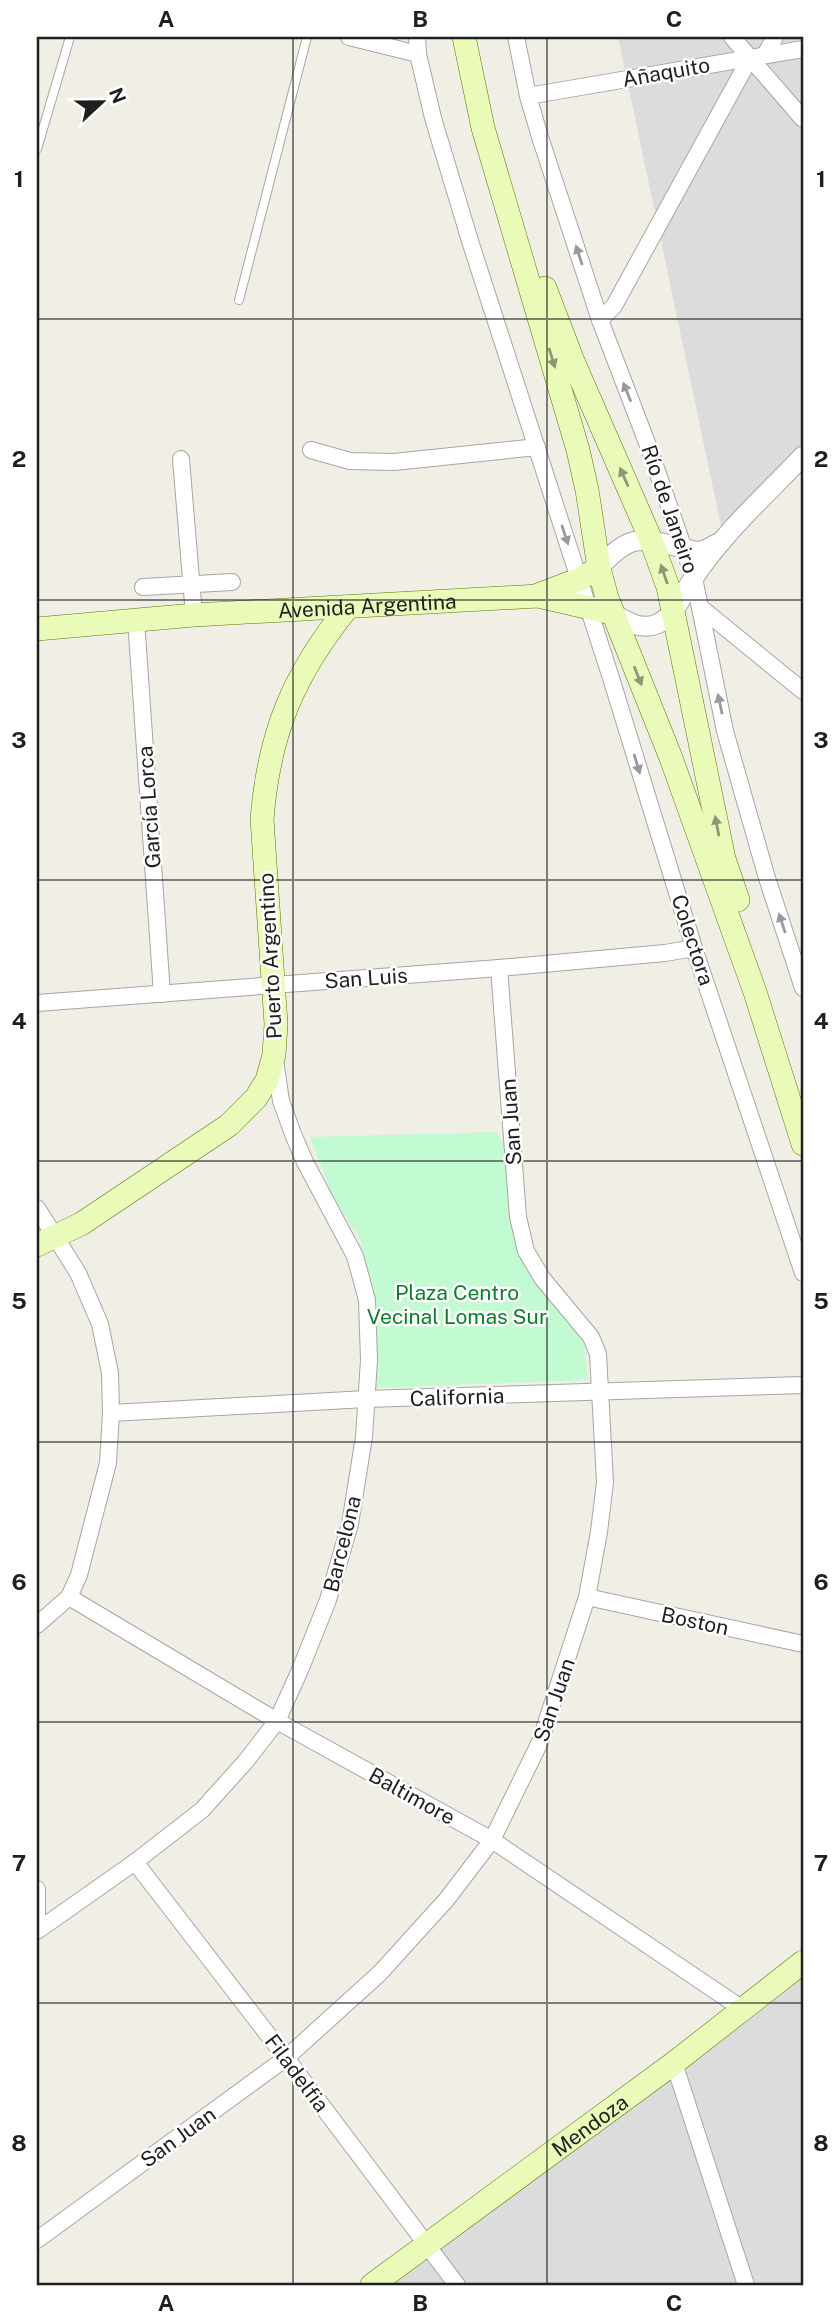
<svg xmlns="http://www.w3.org/2000/svg" width="840" height="2322" font-family="'Public Sans',sans-serif">
<rect width="100%" height="100%" fill="#f0eee5"/>
<g fill="#dddcdc">
<path d="M618,37H803V457L724,540Z"/>
<path d="M803,1963V2285H373Z"/>
</g>
<path fill="#c2fad1" d="M496,1132L507,1147L520,1255L584,1343L588,1380L376,1388L375,1304L360,1239L333,1197L310,1137Z"/>
<g fill="none" stroke-linecap="round" stroke-linejoin="round">
<defs>
<g id="service">
<path d="M37,149L70,37"/>
<path d="M239,300L307,37"/>
</g>
<g id="minor">
<path d="M349,37L418,54"/>
<path d="M417,37L418,54L433,118L470,241L611,678L694,948L803,1273"/>
<path d="M516,37L528,96L540,137L600,320L649,448L694,578L725,731L767,878L803,988"/>
<path d="M732,37L803,119"/>
<path d="M765,55L775,37"/>
<path d="M528,96L803,49"/>
<path d="M600,320L614,306L750,58"/>
<path d="M311,450L350,461L394,462L537,447"/>
<path d="M181,459L194,615"/>
<path d="M143,587L232,582"/>
<path d="M700,607L803,691"/>
<path d="M136,620L162,994"/>
<path d="M37,1003L499,968L665,953L694,948"/>
<path d="M37,1208L78,1273L100,1324L110,1373L111,1413L108,1463L79,1575L69,1597L37,1625"/>
<path d="M111,1413L366,1399L803,1385"/>
<path d="M69,1597L277,1721L492,1840L744,2010"/>
<path d="M587,1597L803,1644"/>
<path d="M135,1862L286,2058L457,2285"/>
<path d="M37,1889V1929"/>
<path d="M37,1931L135,1862L202,1810L246,1761L277,1721L300,1670L328,1600L350,1524L364,1437L369,1360L367,1300L355,1256L305,1162L293,1134L281,1101L275,1060"/>
<path d="M674,2063L746,2285"/>
<path d="M37,2240L286,2058L380,1973L447,1899L492,1840L540,1742L587,1597L599,1532L605,1482L598,1354L591,1337L542,1278L526,1251L518,1217L499,968"/>
</g>
<g id="tertiary">
<path d="M599,568C628,536 638,536 678,547C685,549 694,552 701,551C707,550 715,544 721,542"/>
<path d="M612,613C625,621 641,631 657,624C674,617 682,596 691,582C721,535 765,496 803,456"/>
</g>
<g id="secondary">
<path d="M464,37L483,128L578,450L587,490L599,568L607,598L671,758L755,992L803,1144"/>
<path d="M545,288L573,361L651,540L668,587L724,859L738,900"/>
<path d="M538,595L580,579L599,568"/>
<path id="s1" d="M37,629L194,615L538,596L612,613"/>
<path d="M37,1245L81,1224L229,1125L256,1098L267,1080L274,1055L276,1024L262,819C269,733 293,675 348,607"/>
<path id="s2" d="M372,2285L674,2063L803,1962"/>
</g>
</defs>
<use href="#service" stroke="#a6a6a6" stroke-width="10"/>
<use href="#minor" stroke="#a6a6a6" stroke-width="18"/>
<use href="#tertiary" stroke="#a6a6a6" stroke-width="21"/>
<use href="#secondary" stroke="#567904" stroke-width="24"/>
<use href="#service" stroke="#fff" stroke-width="8"/>
<use href="#minor" stroke="#fff" stroke-width="16"/>
<use href="#tertiary" stroke="#fff" stroke-width="19"/>
<use href="#secondary" stroke="#eafab9" stroke-width="23"/>
</g>
<defs><path id="oneway-solid" d="M-6-.8H1V-3.2L6.5 0L1 3.2V.8H-6Z" transform="scale(1.75)"/></defs>
<g fill="#9a9a9a">
<use href="#oneway-solid" transform="translate(579 255) rotate(-108)"/>
<use href="#oneway-solid" transform="translate(627 392) rotate(-112)"/>
<use href="#oneway-solid" transform="translate(565 535) rotate(72)"/>
<use href="#oneway-solid" transform="translate(720 704) rotate(-102)"/>
<use href="#oneway-solid" transform="translate(637 764) rotate(73)"/>
<use href="#oneway-solid" transform="translate(782 923) rotate(-108)"/>
</g>
<g fill="#8f9774">
<use href="#oneway-solid" transform="translate(552 358) rotate(73)"/>
<use href="#oneway-solid" transform="translate(624 477) rotate(-114)"/>
<use href="#oneway-solid" transform="translate(664 574) rotate(-109)"/>
<use href="#oneway-solid" transform="translate(638 676) rotate(68)"/>
<use href="#oneway-solid" transform="translate(717 826) rotate(-101)"/>
</g>
<path fill="none" stroke="#1f1f1f" stroke-width="2" stroke-opacity="0.55" d="M293,37V2285M547,37V2285M37,319H803M37,600H803M37,880H803M37,1161H803M37,1442H803M37,1722H803M37,2003H803"/>
<g text-anchor="middle" dominant-baseline="central" stroke-width="5" stroke-linejoin="round" paint-order="stroke">
<g font-size="21" fill="#1f1f1f" stroke="#fff">
<text transform="translate(666 72) rotate(-10)">Añaquito</text>
<text transform="translate(670 509) rotate(71)">Río de Janeiro</text>
<text stroke="none"><textPath href="#s1" startOffset="331">Avenida Argentina</textPath></text>
<text transform="translate(149 807) rotate(-94)">García Lorca</text>
<text transform="translate(693 940) rotate(72)">Colectora</text>
<text transform="translate(270 956) rotate(-93)">Puerto Argentino</text>
<text transform="translate(366 978) rotate(-4)">San Luis</text>
<text transform="translate(511 1122) rotate(-94)">San Juan</text>
<text transform="translate(457 1397) rotate(-2)">California</text>
<text transform="translate(342 1544) rotate(-76)">Barcelona</text>
<text transform="translate(695 1621) rotate(12)">Boston</text>
<text transform="translate(554 1700) rotate(-71)">San Juan</text>
<text transform="translate(412 1796) rotate(29)">Baltimore</text>
<text transform="translate(297 2073) rotate(53)">Filadelfia</text>
<text stroke="none"><textPath href="#s2" startOffset="270">Mendoza</textPath></text>
<text transform="translate(178 2137) rotate(-36)">San Juan</text>
</g>
<g font-size="21" fill="#0a802b" stroke="#fff">
<text x="457" y="1292">Plaza Centro<tspan x="457" dy="24">Vecinal Lomas Sur</tspan></text>
</g>
</g>
<rect width="840" height="2322" fill="none" stroke="#ffffff" stroke-width="77"/>
<g transform="translate(102 102) rotate(68)" stroke="#ffffff" stroke-width="5" paint-order="stroke">
<path d="M0-5L12 26L0 18L-12 26Z" fill="#1f1f1f"/>
<text y="-10" font-size="19" font-weight="bold" text-anchor="middle" fill="#1f1f1f">N</text>
</g>
<rect x="38" y="38" width="764" height="2246" fill="none" stroke="#1f1f1f" stroke-width="2.5"/>
<g font-size="23" text-anchor="middle" font-weight="bold" fill="#1f1f1f">
<text x="166" y="27">A</text>
<text x="420" y="27">B</text>
<text x="674" y="27">C</text>
<text x="19" y="187">1</text>
<text x="821" y="187">1</text>
<text x="19" y="467">2</text>
<text x="821" y="467">2</text>
<text x="19" y="748">3</text>
<text x="821" y="748">3</text>
<text x="19" y="1029">4</text>
<text x="821" y="1029">4</text>
<text x="19" y="1309">5</text>
<text x="821" y="1309">5</text>
<text x="19" y="1590">6</text>
<text x="821" y="1590">6</text>
<text x="19" y="1871">7</text>
<text x="821" y="1871">7</text>
<text x="19" y="2151">8</text>
<text x="821" y="2151">8</text>
<text x="166" y="2311">A</text>
<text x="420" y="2311">B</text>
<text x="674" y="2311">C</text>
</g>
</svg>
